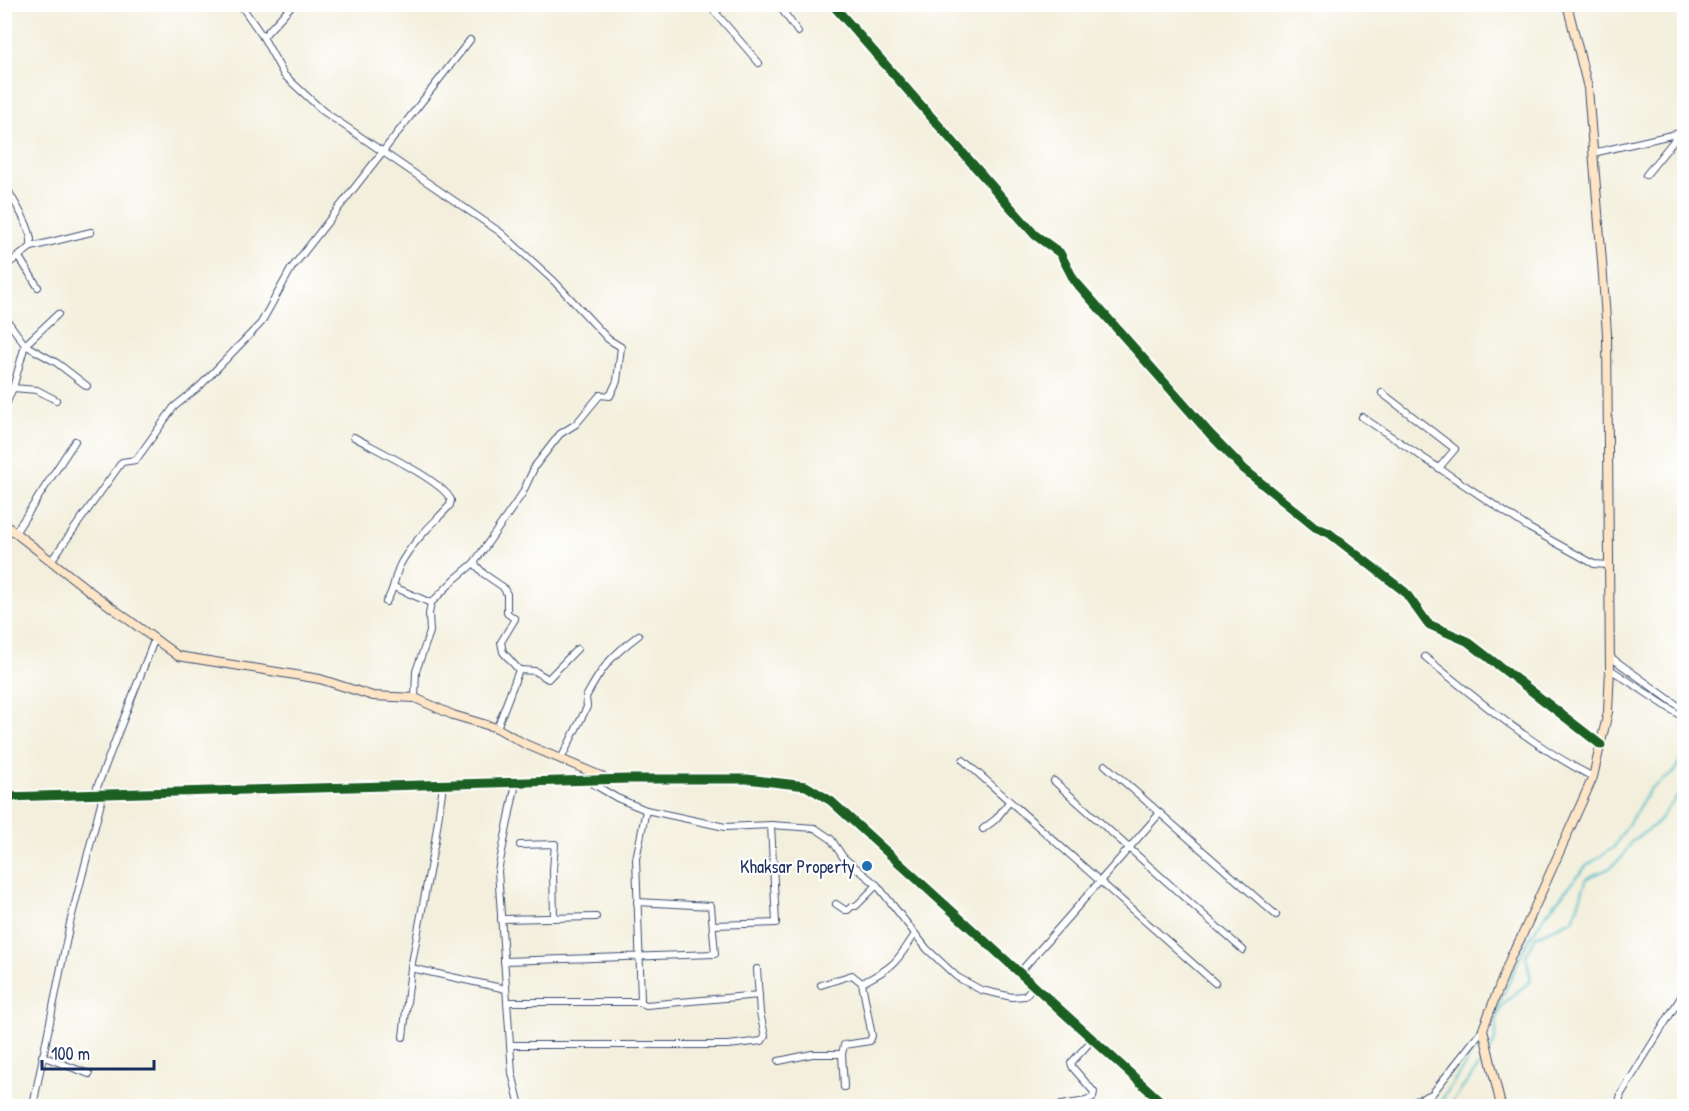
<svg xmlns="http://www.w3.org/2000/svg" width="1689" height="1111" font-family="'Patrick Hand',sans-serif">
<rect width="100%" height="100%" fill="#fff"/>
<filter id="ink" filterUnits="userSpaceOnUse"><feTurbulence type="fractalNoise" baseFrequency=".0167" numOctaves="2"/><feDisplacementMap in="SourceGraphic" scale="12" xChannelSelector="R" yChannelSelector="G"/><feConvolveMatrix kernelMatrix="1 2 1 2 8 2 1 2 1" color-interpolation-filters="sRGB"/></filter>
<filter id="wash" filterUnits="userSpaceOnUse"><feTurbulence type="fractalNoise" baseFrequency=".008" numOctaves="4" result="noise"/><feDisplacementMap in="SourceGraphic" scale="24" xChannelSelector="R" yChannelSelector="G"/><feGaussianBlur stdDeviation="1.35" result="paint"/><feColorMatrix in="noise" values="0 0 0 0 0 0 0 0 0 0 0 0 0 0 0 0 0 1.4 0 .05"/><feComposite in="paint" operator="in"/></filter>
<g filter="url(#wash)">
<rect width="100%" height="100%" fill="#f3efdc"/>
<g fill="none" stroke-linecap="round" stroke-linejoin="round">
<g stroke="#51bec9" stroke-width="2">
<path d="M1487,1030L1526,944L1543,918L1585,867L1614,847L1650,789L1674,773L1684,752"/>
<path d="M1490,1051C1498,1040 1495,1027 1498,1014C1503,999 1521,991 1531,980L1526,956L1536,936L1573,920L1587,878L1610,868L1622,857L1631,842L1656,824L1684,788"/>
<path d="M1438,1106L1482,1038"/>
<path d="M1449,1106L1487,1056"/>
</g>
</g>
</g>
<g filter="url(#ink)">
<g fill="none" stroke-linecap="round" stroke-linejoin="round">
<defs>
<g id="street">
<path d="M240,4L263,37L284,75L323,111L500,232L554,281L608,339L621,347L617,381L610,396L600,395L576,424L560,434L535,466L522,494L474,563L455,579L431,603L429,614L430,632L416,671L415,698"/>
<path d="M708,4L759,63"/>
<path d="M778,4L798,32"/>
<path d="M832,4L1035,235L1060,253L1074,280L1211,435L1244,469L1315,527L1329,533L1405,592L1428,624L1467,641L1601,745"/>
<path d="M715,12L726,4"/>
<path d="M263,37L293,4"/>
<path d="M1593,153L1680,133"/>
<path d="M1646,175L1684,128"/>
<path d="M4,182C12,201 34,228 31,247"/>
<path d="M19,257L38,287"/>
<path d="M4,267L31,247L91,232"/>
<path d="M58,314L25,345L57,363L87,386"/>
<path d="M4,316L25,345L13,388L4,409"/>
<path d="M13,388L37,390L56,400"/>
<path d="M1382,393L1455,449L1439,468"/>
<path d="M1362,417L1529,528L1594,564L1608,565"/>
<path d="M354,437C375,449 443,481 451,500L450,505C434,523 413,541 401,563C394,575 395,590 386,602"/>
<path d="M15,533L75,441"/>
<path d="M51,561L122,462L136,460L174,407L200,386L261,323L291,269L470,40"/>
<path d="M474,563L484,574L503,587L507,594V613L515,619L501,642L503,652L519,670L497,728"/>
<path d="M394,587L431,603"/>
<path d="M1609,656L1684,710"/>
<path d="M1425,657C1479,701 1531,745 1593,777"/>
<path d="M1610,669L1684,718"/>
<path d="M519,670L535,671L548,679L577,649"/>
<path d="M561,759L587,707L586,697C602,667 611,656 639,635"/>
<path d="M963,760L1215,983"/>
<path d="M1105,765L1276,915"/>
<path d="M588,781L617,798L646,810L725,827L771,825L815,828L831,839L843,857L877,885L927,949L957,977L981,990L1012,997L1025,996L1034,985"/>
<path d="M1054,781L1243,950"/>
<path d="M516,783L498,871L512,1073L520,1106"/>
<path d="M94,795L155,638"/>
<path d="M983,829L996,819L1009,802"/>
<path d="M520,845L555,844L553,870L554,918"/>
<path d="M836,904L845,910H848L852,906H856L877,885"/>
<path d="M501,919L596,917"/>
<path d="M713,925L776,923L771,825"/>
<path d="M504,961L715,954L711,906L637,902"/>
<path d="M411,968L506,989"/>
<path d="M1020,972L1160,813"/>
<path d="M862,983C894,967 896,963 915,934"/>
<path d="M821,985L852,975L862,983L872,1036L870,1041L844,1045L842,1054L844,1087"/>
<path d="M507,1002H639L646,1005L759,995"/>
<path d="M639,1002L641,999L636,859L646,810"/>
<path d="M403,1037L411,968L435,841L443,785"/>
<path d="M510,1045H728L762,1041L765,1036L760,1013L757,969"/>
<path d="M42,1056L89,1074"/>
<path d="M779,1061L812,1054H842"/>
<path d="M33,1106L70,923L103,795"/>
<path d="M1056,1106L1086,1101L1093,1097L1094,1092L1073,1068L1071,1063L1093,1039"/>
<path d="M1404,1106L1432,1094L1483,1029"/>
<path d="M1618,1106L1621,1094L1684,992"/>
</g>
<g id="secondary">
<path d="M4,524L92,593L178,656L320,679L373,696L415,698L453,715L497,728L525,744L608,779"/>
<path d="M4,797L628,779H747L806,786L831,801L1166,1106"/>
<path d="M1501,1106L1483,1029L1512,954L1521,938L1593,777L1608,712L1610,669L1607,334L1602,262L1588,88L1567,4"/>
</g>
</defs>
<use href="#street" stroke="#3b4c71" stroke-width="8"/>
<use href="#secondary" stroke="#3b4c71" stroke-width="10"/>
<use href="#street" stroke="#fff" stroke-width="6"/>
<use href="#secondary" stroke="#fde5c5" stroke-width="8"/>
<defs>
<g id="cycleway">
<path d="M832,4L1035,235L1060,253L1074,280L1211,435L1244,469L1315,527L1329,533L1405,592L1428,624L1467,641L1601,745"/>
<path d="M4,797L628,779H747L806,786L831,801L1166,1106"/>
</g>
</defs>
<use href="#cycleway" stroke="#fff" stroke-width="13"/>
<use href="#cycleway" stroke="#1b5e20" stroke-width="9"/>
</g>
</g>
<circle fill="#1f6fb2" stroke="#fff" stroke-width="2" cx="867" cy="866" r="6"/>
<g text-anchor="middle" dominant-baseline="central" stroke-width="4.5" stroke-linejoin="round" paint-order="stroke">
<g font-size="18" fill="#1b2f5e" stroke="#fff" text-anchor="end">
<text x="855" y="866">Khaksar Property</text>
</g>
</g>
<rect width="1689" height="1111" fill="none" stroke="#fff" stroke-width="24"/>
<path d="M42 1060v9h112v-9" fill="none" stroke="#1b2f5e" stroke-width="3"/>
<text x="51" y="1060" font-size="18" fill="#1b2f5e" stroke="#ffffff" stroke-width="4.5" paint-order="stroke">100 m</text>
</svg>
